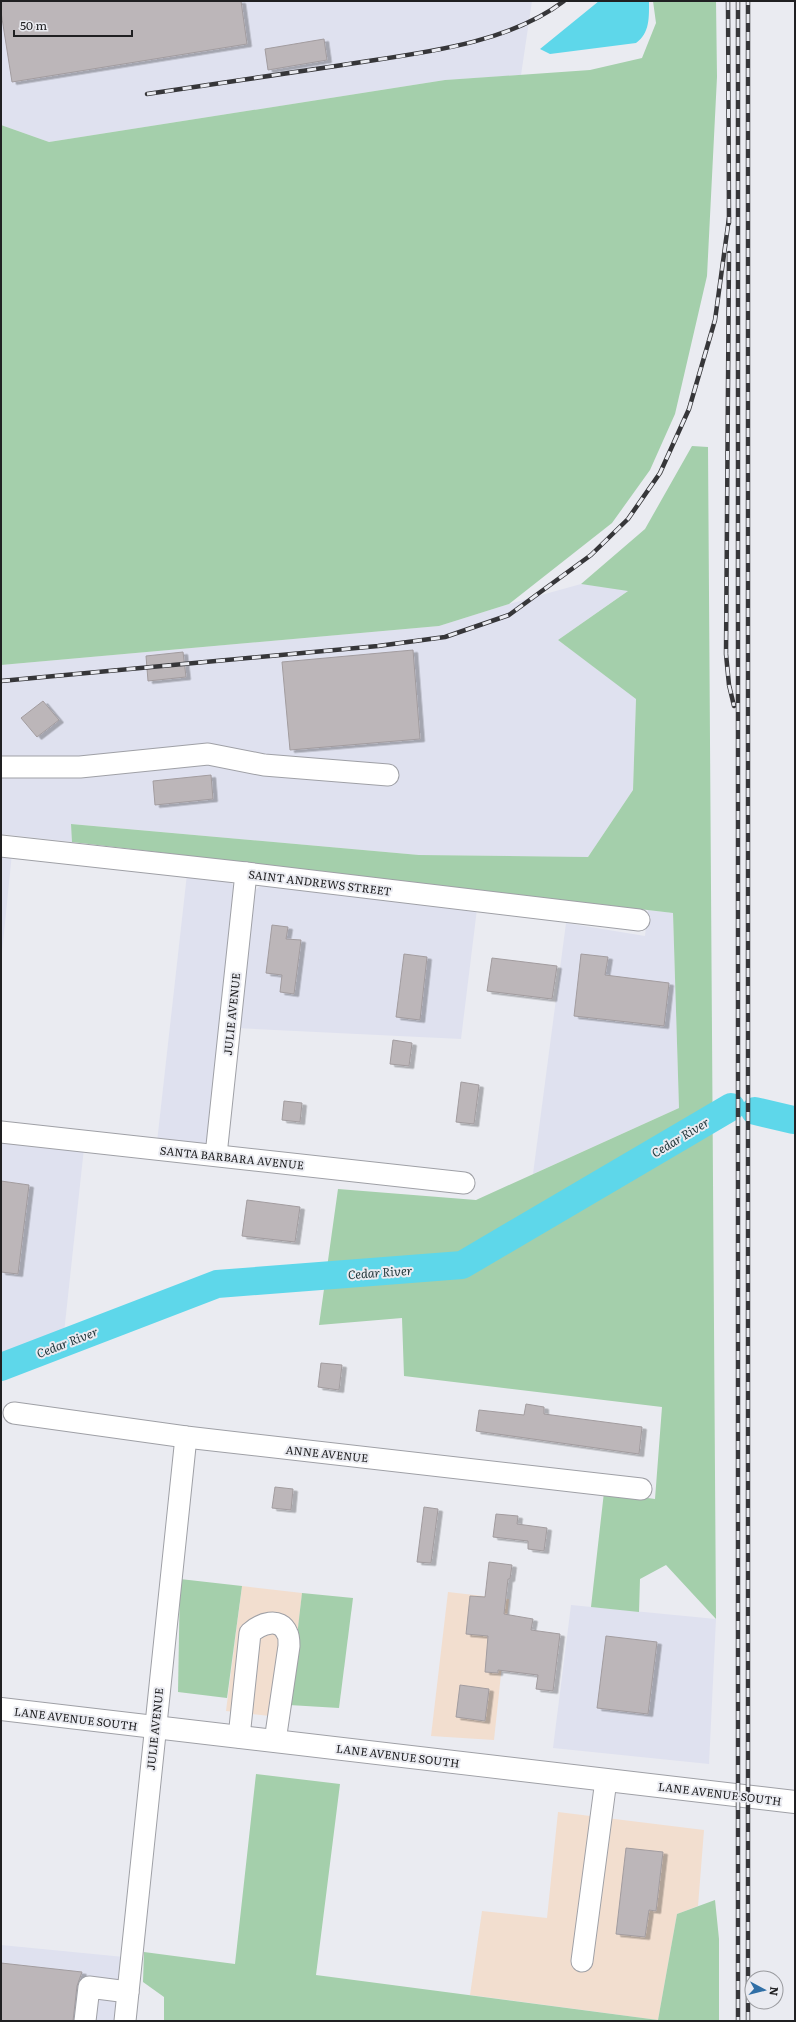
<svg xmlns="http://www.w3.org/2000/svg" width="796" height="2022" font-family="Literata,serif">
<defs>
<filter id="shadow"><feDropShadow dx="4.5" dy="2.5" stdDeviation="0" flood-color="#0004"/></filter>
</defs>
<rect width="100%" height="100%" fill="#eaebf1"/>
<g fill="#f2decf">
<path d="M242,1586L302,1593L288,1718L226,1711Z"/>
<path d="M448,1592L509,1599L494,1740L431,1736Z"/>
<path d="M558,1812L704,1830L698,1906L677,1914L658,2020L470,1995L482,1911L547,1918Z"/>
</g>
<g fill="#dfe1ef">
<path d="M1,1H532L521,75L445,80L49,142L1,125Z"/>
<path d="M581,584L629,590L558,640L636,698L633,790L588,857L419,855L72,824V842L1,834V665L439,626L509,604Z"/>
<path d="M1,852L12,853L1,963Z"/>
<path d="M187,874L226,878L233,885L238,896L213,1135L204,1147L157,1142Z"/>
<path d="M264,883L477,909L461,1039L236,1028L252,893Z"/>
<path d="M648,910L673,913L679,1108L533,1174L566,923L645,936Z"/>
<path d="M1,1139L84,1148L64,1333L1,1356Z"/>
<path d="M571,1605L716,1619L709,1764L553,1748Z"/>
<path d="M1,1945L124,1957L116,2021H1Z"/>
</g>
<g fill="#a4cfab">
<path d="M653,1H716L717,77L707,276L675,414L650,470L612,523L509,604L439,626L1,665V125L49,142L445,80L590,70L642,58L656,23Z"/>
<path d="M692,446L708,447L716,1619L666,1565L640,1579L639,1612L591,1607L604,1492L655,1499L662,1407L404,1376L402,1318L319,1325L338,1189L476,1200L679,1108L673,913L72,842L71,824L419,855L588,857L633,790L636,699L558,640L628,591L581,584L645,529Z"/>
<path d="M180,1579L242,1586L227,1698L178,1692Z"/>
<path d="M302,1593L353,1598L339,1708L289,1705Z"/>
<path d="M256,1774L340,1784L316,1975L658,2020L677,1914L715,1900L719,1939V2021H164V1997L143,1982L144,1952L235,1964Z"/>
</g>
<path fill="#5ed7ea" d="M599,1H649C649,17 650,33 636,43L550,54L540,49Z"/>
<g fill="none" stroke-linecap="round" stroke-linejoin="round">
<g stroke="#5ed7ea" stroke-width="28">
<path d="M755,1111L793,1120"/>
<path d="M1,1367L217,1284L462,1265L731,1107"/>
</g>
</g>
<g fill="#bcb6b9" stroke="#a29c9f" filter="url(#shadow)">
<path d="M1,1H241L247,44L12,82L1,12Z"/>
<path d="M324,39L327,60L268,70L265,49Z"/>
<path d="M413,650L420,739L290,750L282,662Z"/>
<path d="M183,652L186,677L148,681L146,656Z"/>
<path d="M43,701L59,720L37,737L21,718Z"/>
<path d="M211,775L213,799L155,805L153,781Z"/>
<path d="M272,925L288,927L286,939L301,940L294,994L280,992L282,975L266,973Z"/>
<path d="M404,954L427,957L420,1020L396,1017Z"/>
<path d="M581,954L608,957L605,975L669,983L664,1026L574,1016Z"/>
<path d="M492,958L557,966L552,999L487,991Z"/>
<path d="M393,1040L412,1043L409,1066L390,1064Z"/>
<path d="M461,1082L479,1085L474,1124L456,1122Z"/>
<path d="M284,1101L302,1103L300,1122L282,1120Z"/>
<path d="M1,1181L29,1185L18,1274L1,1272Z"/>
<path d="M247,1200L300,1207L295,1242L242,1236Z"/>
<path d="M321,1363L342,1365L339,1390L318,1387Z"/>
<path d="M526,1404L544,1407V1414L642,1427L639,1454L476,1431L479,1410L524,1415Z"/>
<path d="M275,1487L293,1489L291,1510L272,1508Z"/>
<path d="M424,1507L438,1509L431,1563L417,1562Z"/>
<path d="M496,1514L518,1516L517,1524L547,1528L544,1551L528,1549V1541L493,1537Z"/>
<path d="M489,1562L512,1565L510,1579H508L504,1614L533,1619L531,1630L560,1634L553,1691L536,1689L538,1675L498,1670V1673L485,1672L488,1636L466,1634L470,1596L485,1597Z"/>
<path d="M606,1636L657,1642L648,1714L597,1708Z"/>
<path d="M460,1685L489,1689L485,1721L456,1717Z"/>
<path d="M626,1848L663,1852L656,1911L649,1910L645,1937L616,1934Z"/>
<path d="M1,1963L82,1972L77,1986L73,2021H1Z"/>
</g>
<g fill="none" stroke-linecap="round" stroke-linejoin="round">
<defs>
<g id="minor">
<path d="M1,767H80L208,754L264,765L388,775"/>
<path d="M1,846L246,873L639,920"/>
<path d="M1,1132L464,1183"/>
<path d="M216,1155L246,873"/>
<path d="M14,1413L186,1437L641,1489"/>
<path d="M239,1737L250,1633C260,1624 280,1616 287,1633C289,1636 289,1642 289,1646L275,1741"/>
<path d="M582,1961L606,1780"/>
<path d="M85,2021L89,1987L128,1992"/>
<path d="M125,2021L186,1437"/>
</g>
<path id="major" d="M1,1709L795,1802"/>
</defs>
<use href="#minor" stroke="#9fa0a6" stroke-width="23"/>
<use href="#major" stroke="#9fa0a6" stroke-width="24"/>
<use href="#minor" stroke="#fff" stroke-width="21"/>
<use href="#major" stroke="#fff" stroke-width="22"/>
<defs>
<g id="rail">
<path d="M728,1L729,223"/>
<path d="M738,1V2021"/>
<path d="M147,94C210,85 273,75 336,66C409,54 504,47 564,1"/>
<path d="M729,253L726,654L729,685L734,706"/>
<path d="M1,681L378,646L445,637L509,615L591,555L628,519L660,473L689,409L715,320L729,218"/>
<path d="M748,2021V1"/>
</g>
</defs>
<use href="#rail" stroke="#363639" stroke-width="4.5"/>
<use href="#rail" stroke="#eaebf1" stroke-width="3" stroke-dasharray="9" stroke-linecap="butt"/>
</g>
<g text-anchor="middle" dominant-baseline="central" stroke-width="4" stroke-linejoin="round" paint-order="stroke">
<g font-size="11" fill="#202022" stroke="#eaebf1">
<text transform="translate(320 882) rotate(7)">SAINT ANDREWS STREET</text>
<text transform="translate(231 1014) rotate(-84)">JULIE AVENUE</text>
<text transform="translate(232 1157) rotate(6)">SANTA BARBARA AVENUE</text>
<text transform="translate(327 1453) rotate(6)">ANNE AVENUE</text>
<text transform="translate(76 1718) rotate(7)">LANE AVENUE SOUTH</text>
<text transform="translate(154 1729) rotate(-84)">JULIE AVENUE</text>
<text transform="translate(398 1755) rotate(7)">LANE AVENUE SOUTH</text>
<text transform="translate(720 1793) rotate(7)">LANE AVENUE SOUTH</text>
</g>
<g font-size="12" font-style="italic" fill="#1f3438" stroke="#eaebf1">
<text transform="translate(680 1137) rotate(-31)">Cedar River</text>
<text transform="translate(380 1272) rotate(-4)">Cedar River</text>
<text transform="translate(67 1342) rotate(-21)">Cedar River</text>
</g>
</g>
<rect width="796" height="2022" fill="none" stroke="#202022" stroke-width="4"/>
<g transform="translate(764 1990) rotate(97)"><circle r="19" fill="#eaebf1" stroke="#999a9e"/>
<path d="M0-3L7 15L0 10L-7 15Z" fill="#306fa6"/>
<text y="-6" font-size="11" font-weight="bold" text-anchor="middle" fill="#202022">N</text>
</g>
<path d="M14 30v6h118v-6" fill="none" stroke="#202022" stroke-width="2"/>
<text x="20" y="30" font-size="12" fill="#202022" stroke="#eaebf1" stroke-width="3" paint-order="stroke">50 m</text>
</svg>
